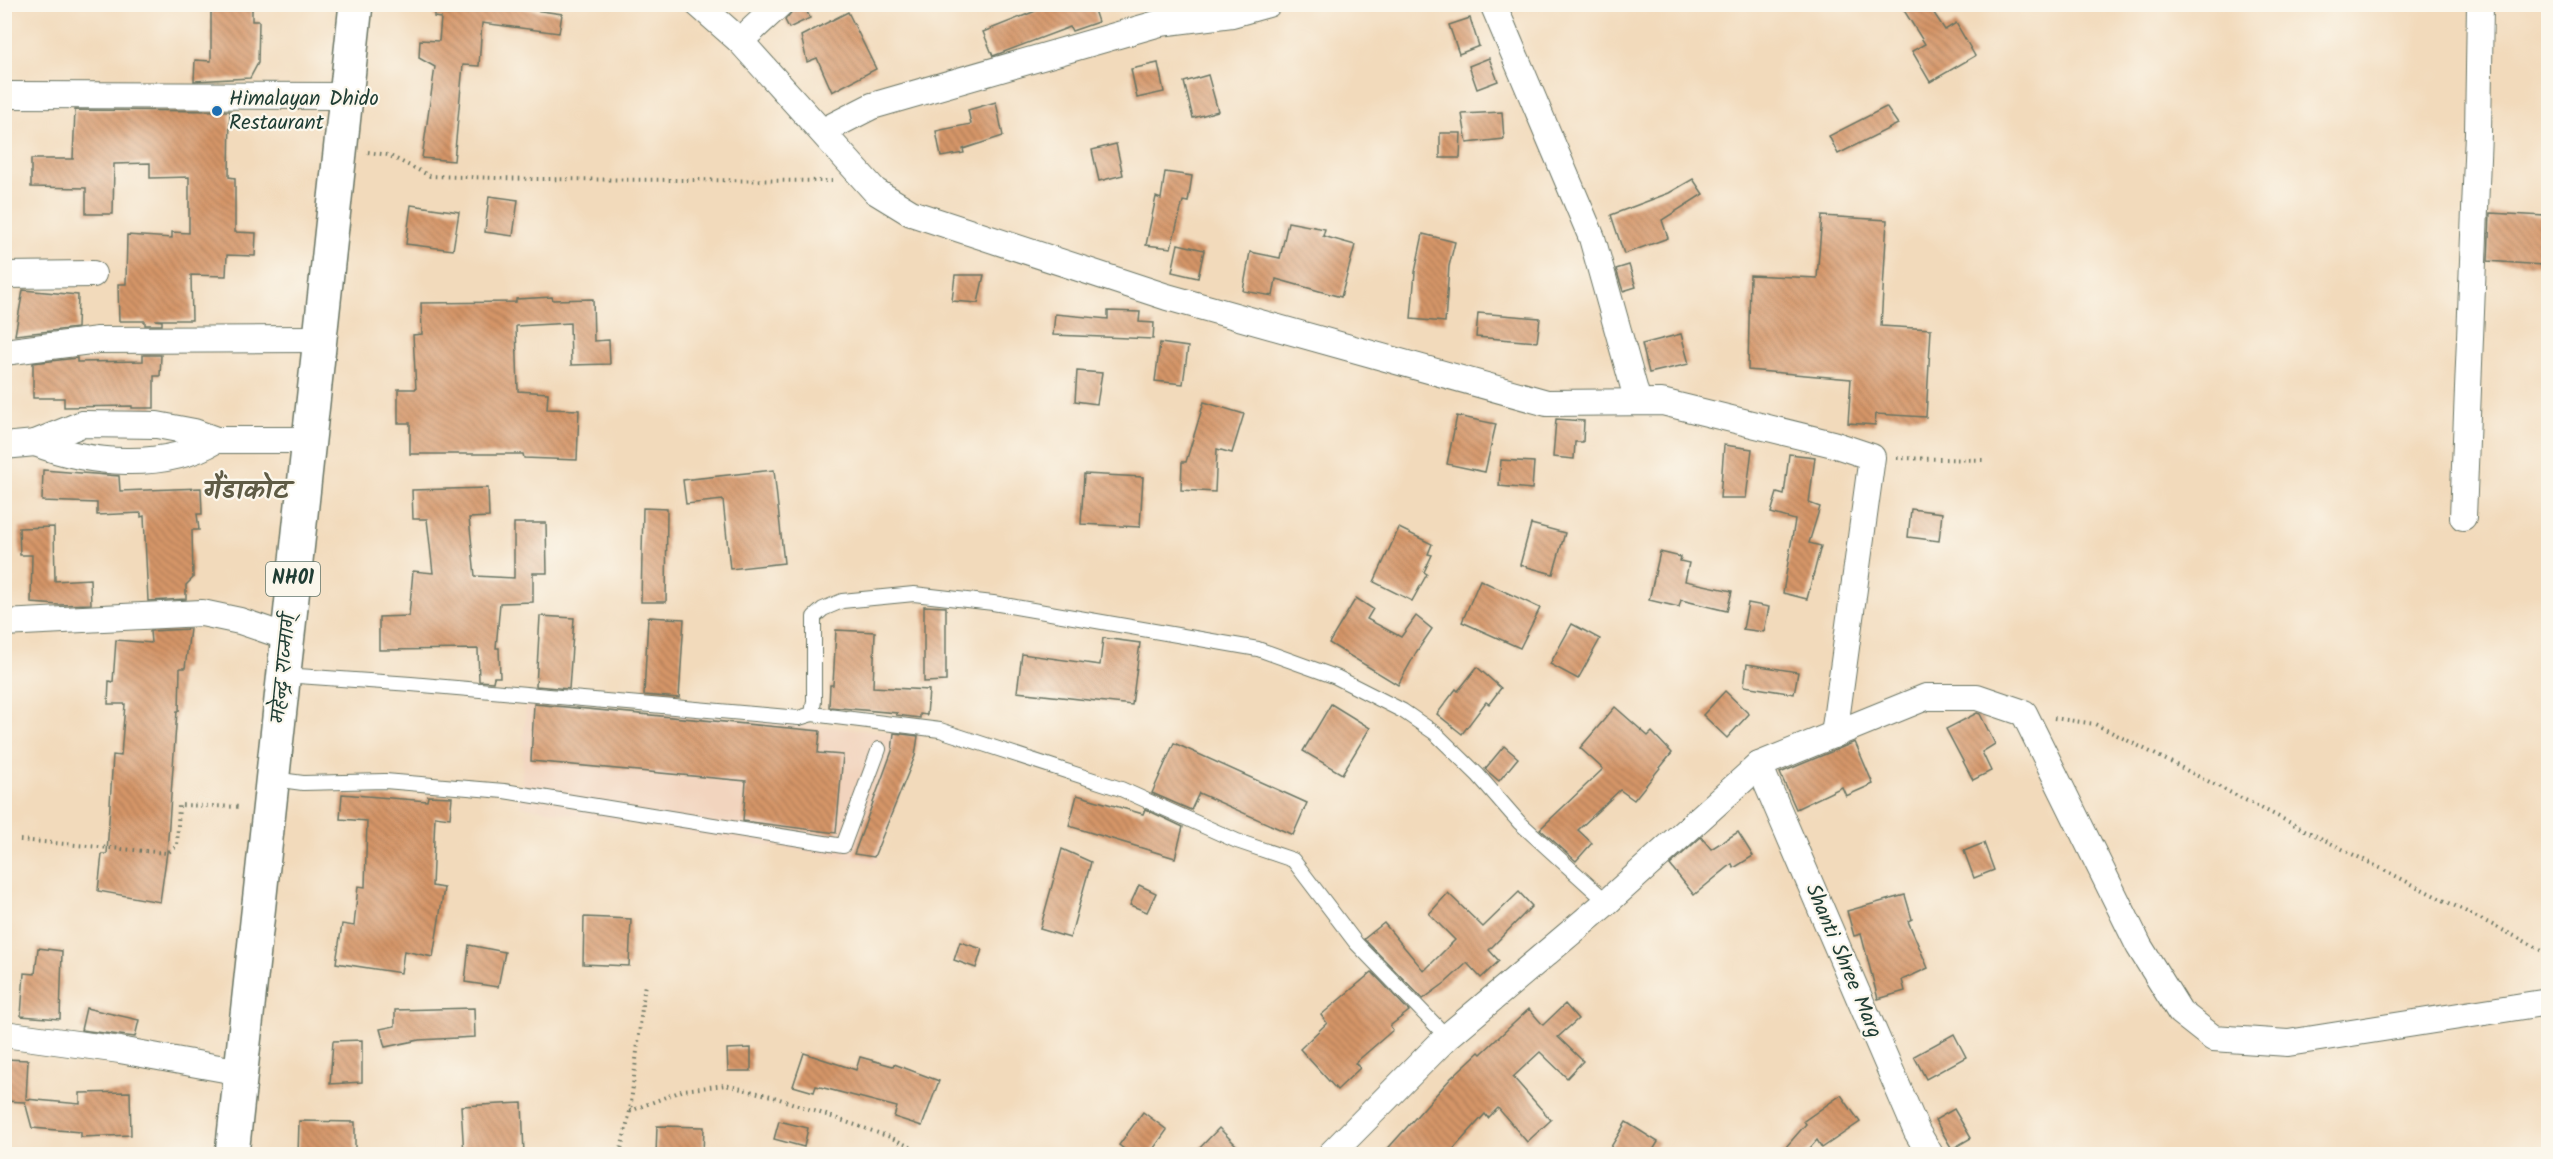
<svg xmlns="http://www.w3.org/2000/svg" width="2553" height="1159" font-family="Kalam,'Playpen Sans Deva',sans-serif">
<defs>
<pattern id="building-back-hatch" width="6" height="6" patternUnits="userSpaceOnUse" patternTransform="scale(1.5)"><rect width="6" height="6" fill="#d59568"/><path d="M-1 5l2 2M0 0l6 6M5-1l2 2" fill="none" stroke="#ac7b56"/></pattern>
</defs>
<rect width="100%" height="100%" fill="#fbf7ec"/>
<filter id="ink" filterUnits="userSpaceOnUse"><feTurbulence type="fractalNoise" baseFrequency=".0167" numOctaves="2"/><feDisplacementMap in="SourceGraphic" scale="12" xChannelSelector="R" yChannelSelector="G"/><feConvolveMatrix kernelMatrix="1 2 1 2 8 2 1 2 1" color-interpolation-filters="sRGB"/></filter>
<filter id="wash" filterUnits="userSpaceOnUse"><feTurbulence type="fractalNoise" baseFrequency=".008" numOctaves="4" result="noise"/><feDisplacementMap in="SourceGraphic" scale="24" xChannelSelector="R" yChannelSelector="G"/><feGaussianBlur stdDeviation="1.35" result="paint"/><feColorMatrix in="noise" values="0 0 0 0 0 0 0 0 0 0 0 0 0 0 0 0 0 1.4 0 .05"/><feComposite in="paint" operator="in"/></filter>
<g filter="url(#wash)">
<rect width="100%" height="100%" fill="#f2dabb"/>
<path fill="#f2d4be" d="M526,700L921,735L876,863L520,806Z"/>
<g id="blocks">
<g fill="url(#building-back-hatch)">
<path d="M211,4H252V21H259L258,63L250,78L194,81L195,60L211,61Z"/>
<path d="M434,4H493L562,14L559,33L482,23L479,66L463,65L454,161L422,158L435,67L419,58L420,40L439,41L441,18L434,17Z"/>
<path d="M795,4H803L810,18L789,28L785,20L794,9Z"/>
<path d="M1053,4H1092L1098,22L1072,31L1070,27L993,56L983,32Z"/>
<path d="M1900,4H1928L1945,30L1956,23L1975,56L1930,82L1912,51L1925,44Z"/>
<path d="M848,12L876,69L832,92L817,58L807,62L801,36Z"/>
<path d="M1470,18L1479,46L1459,54L1449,25Z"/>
<path d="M1489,58L1498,81L1477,89L1469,66Z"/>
<path d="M1158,63L1164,92L1137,98L1131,69Z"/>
<path d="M1208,75L1218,111L1193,118L1184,82Z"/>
<path d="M996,102L1003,136L963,149L964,153L941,157L936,131L971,124L968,110Z"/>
<path d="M1886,107L1898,124L1838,154L1829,136Z"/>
<path d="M75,110L230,111L229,177L235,178V232L256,233L255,256L227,255L226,276L191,275L192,320H155L162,321V325H145V321H119L118,284H126L127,235L172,238V232L189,233V177L150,178V163L114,164L113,214H86V188L31,187V159H73Z"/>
<path d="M1502,112L1504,139L1467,143L1462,114Z"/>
<path d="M1440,133H1461L1460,158H1440Z"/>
<path d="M1116,144L1123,175L1099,181L1092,150Z"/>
<path d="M1165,172L1192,176L1188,202L1183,201L1171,248L1146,245L1156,197L1161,199Z"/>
<path d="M1693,179L1703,194L1662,220L1668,238L1624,254L1611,215L1669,193Z"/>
<path d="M489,196L518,200L513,236L485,232Z"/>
<path d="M411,205L459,212L453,250L406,244Z"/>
<path d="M2490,213L2545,216L2542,265L2488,261Z"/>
<path d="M1822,216L1887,220L1881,326L1931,329L1926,417L1876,414L1875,425L1848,423L1851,379L1748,370L1750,275L1817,278Z"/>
<path d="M1288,222L1325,229L1323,236L1355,245L1341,297L1276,279L1273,296L1243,291L1250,252L1280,258Z"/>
<path d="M1423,234L1455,242L1449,266L1445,322L1411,319L1415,272Z"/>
<path d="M1178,244L1204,250L1198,278L1172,272Z"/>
<path d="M1629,265L1636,287L1623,291L1616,269Z"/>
<path d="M955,275H984L978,303L952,301Z"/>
<path d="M23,290L78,295L77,328L15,335Z"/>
<path d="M552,297L553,300L593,299L594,341L609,340L610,364L571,365L570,323L516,326L518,391L548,393L547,409L579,410L577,460L524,458L523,454H410V423H398V389H416L413,335L422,334L421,303L516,302V299Z"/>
<path d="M1108,311L1140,312L1139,322L1154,323L1153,339L1053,335L1055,314L1108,319Z"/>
<path d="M1478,313L1540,318L1537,342L1476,337Z"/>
<path d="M1681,334L1689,364L1649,373L1642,344Z"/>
<path d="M1160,343L1188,347L1183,384L1155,381Z"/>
<path d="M143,355H161L160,376H154V408H132V406L64,407V398H33V363L77,358V362L143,361Z"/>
<path d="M1077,371L1102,373L1097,404L1075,401Z"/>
<path d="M1204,402L1244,414L1232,453L1217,449L1215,492L1181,490L1182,462H1186Z"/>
<path d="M1457,416L1496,424L1485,472L1447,464Z"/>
<path d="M1556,419L1584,421L1583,442H1575L1574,459L1553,457Z"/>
<path d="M1724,445L1752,449L1746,498H1720Z"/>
<path d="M1789,454L1815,457L1809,503L1820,507L1809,543L1821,546L1807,599L1783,593L1795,520L1771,513L1777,493L1784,495Z"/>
<path d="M1501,460L1534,462L1532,489L1499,486Z"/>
<path d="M43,470L119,476L120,491L201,488L202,514H197L199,530H192L193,578L186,585V599L148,601L144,516L141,517V513L97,515V503L42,501Z"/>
<path d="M774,470L784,563L730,569L723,500L686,504L683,480Z"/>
<path d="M1084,474L1143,477L1140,527L1081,524Z"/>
<path d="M488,488L489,517L469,518L475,576L514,578V523H546L547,573H533V602L500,603L496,648H499L500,677H494L493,682L479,681L478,649L379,650V617L409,616L413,571L433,573L427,519H413L412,490Z"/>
<path d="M643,508L667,509L666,602H641Z"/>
<path d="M1911,509L1942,513L1939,541L1908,537Z"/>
<path d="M1531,524L1565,533L1553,574L1520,565Z"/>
<path d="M54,527L55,581L90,579L91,604L59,605L31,603L32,555H20L19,528Z"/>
<path d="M1399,528L1432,544L1428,554L1432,555L1424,572L1427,574L1412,601L1374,582Z"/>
<path d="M1660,552L1681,557L1680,561L1689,563L1685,581L1732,591L1727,611L1681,600L1679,607L1649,600Z"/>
<path d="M1480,580L1540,608L1520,648L1462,622Z"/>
<path d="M1356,598L1373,609L1367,619L1401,637L1416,616L1432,629L1417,651L1398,685L1329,643Z"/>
<path d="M1748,603L1769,607L1764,632L1743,629Z"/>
<path d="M924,606L946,607V681L924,682Z"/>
<path d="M540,616L574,618L569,689L536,686Z"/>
<path d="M648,617L684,619L679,698L644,695Z"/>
<path d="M1572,624L1600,639L1578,679L1550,664Z"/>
<path d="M190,629L185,668H180L179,711H177L167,852L160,902L98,891L102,854H107L113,755L121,756L125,704H108L109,681L113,682L116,640L151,643L150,631Z"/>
<path d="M836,630L875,632L873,687L929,690L927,715L920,714V718L896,715L897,713L829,707L830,685H833Z"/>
<path d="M1103,638L1140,643L1132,705L1017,692L1022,654L1100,665Z"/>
<path d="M1747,664L1798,672L1794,694L1744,686Z"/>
<path d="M1477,667L1501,688L1489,704L1486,702L1462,734L1437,714L1456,689L1458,691Z"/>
<path d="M1725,691L1749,714L1727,738L1703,715Z"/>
<path d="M534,704L820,731L818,753L843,755L836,833L743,821L746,781L531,761Z"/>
<path d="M1331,704L1370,728L1342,774L1303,751Z"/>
<path d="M1615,707L1648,736L1652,732L1672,753L1634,800L1620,790L1578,830L1592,843L1576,861L1540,829L1603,769L1580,748Z"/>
<path d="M1977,713L1980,714L1995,744L1982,752L1991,771L1973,780L1946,729Z"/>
<path d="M894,733L918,736L915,756L874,857L854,854L892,751Z"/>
<path d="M1855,742L1873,784L1846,796L1842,787L1796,809L1780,773Z"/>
<path d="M1174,743L1307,803L1293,835L1199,793L1191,810L1152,793Z"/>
<path d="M1504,746L1518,758L1499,781L1485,769Z"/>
<path d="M342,794L427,801L428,796L452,797L450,818L435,816L432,886L444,888L433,957L404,951L401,973L336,963L342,924L354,926L358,886L365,887L367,821L340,819Z"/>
<path d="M1077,795L1143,814L1145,809L1183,827L1175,858L1069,826Z"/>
<path d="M1738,832L1753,856L1734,868L1732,864L1694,895L1670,865L1701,837L1711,849Z"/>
<path d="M1984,843L1994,870L1974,878L1964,851Z"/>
<path d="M1062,849L1091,862L1070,938L1040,929Z"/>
<path d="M1139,885L1156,893L1147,912L1130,905Z"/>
<path d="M1519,892L1532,906L1489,950L1499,961L1481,978L1467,963L1445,983L1423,999L1364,939L1384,923L1424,971L1455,940L1429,914L1448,893L1483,927Z"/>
<path d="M1905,895L1912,919L1908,921L1928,968L1902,980L1905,991L1878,999L1861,934L1854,936L1847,911Z"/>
<path d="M584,917L631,919L629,966L583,964Z"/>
<path d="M960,942L982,949L976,968L954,960Z"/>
<path d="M469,945L505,952L498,987L465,982Z"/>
<path d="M38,948L62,951L60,1019L21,1016L24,973L35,974Z"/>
<path d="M1372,972L1409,1011L1390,1026L1393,1030L1355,1063L1360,1068L1337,1090L1300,1049L1327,1023L1321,1015Z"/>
<path d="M1565,1004L1578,1019L1558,1037L1583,1061L1567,1078L1540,1052L1513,1077L1551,1120L1527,1142L1498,1108L1488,1118L1485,1114L1448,1155H1382L1451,1078L1479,1052L1481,1054L1529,1009L1543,1025Z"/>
<path d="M86,1008L139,1020L135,1037L81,1030Z"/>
<path d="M474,1008L475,1037L419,1040L385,1047L380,1029L395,1026V1010Z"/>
<path d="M1954,1034L1966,1057L1926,1079L1914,1056Z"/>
<path d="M362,1040V1082L330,1084L333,1041Z"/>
<path d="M751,1048V1071H728L727,1049Z"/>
<path d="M804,1053L856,1070L860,1057L893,1066L894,1064L939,1081L922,1126L894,1117L897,1107L816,1086L814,1092L793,1086Z"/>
<path d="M4,1059L28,1060L26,1099L80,1104V1093L130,1092L131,1135L81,1137V1132L32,1128L25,1102L4,1101Z"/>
<path d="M1841,1095L1860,1122L1822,1148L1817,1140L1804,1155H1779L1806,1124L1804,1121Z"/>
<path d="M522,1103L524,1155H464L461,1106Z"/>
<path d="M1954,1109L1971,1138L1952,1149L1935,1120Z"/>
<path d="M1143,1112L1167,1130L1149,1155H1132L1119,1145Z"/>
<path d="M299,1121L355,1122V1155H298Z"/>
<path d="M779,1121L808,1128L804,1147L774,1139Z"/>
<path d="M1626,1122L1658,1142L1650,1155H1606Z"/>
<path d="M657,1126L704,1127L703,1155H656Z"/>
<path d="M1219,1128L1246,1155H1193Z"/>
</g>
</g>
</g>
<g filter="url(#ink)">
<use href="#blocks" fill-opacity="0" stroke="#697463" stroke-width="1.5"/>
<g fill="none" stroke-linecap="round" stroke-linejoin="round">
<defs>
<g id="lane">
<path d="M284,675L411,684L799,718L812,714L814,701V617L823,609L842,601L914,594L993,603L1258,649L1336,677L1403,711L1435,733L1478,775L1519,822L1607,902"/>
<path d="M812,714L940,730L1121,789L1237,841L1293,860L1356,943L1447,1037"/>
<path d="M273,779L303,783L385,781L504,791L843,846L879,749"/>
</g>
<g id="street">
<path d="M698,4L740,41L875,191L911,213L1167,297L1547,403L1662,402L1833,444L1872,457L1834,735"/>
<path d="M1493,4L1592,238L1638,402"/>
<path d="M740,41L780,4"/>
<path d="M4,95L346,96"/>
<path d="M823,131L872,106L1160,23L1232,14L1268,4"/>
<path d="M4,275L93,274"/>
<path d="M4,352L98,340L320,339"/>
<path d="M35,443C89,464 164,471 216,440"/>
<path d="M4,446L35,443L82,424L157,425L194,432L216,440H309"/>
<path d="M2463,517L2478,133L2480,4"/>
<path d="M4,623L202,613L240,621L287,637"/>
<path d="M1759,765L1917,1132L1930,1154"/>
<path d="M4,1034L120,1050L241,1072"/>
<path d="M1331,1154L1447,1037L1607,902L1759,765L1926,697H1977L2024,713L2139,946L2180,1012L2213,1038L2288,1043L2548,1002"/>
</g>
<path id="highway" d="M232,1154L356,4"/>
</defs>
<use href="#lane" stroke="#697463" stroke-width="16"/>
<use href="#street" stroke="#697463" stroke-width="28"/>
<use href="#highway" stroke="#697463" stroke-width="36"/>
<g stroke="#697463" stroke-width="4" stroke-dasharray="1.5 4.5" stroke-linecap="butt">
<path d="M368,152L388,155L430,176L533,179L832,181"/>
<path d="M1897,458L1983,460"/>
<path d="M2054,718L2095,724L2548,953"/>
<path d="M20,840L167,853L177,846L179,805L242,807"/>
<path d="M630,1111L684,1090L725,1085L771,1096L890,1137L924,1154"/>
<path d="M620,1154L630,1111L645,983"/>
</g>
<use href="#lane" stroke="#fff" stroke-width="14"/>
<use href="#street" stroke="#fff" stroke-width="26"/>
<use href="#highway" stroke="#fff" stroke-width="33"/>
</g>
</g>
<circle fill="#1f6fb2" stroke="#fbf7ec" stroke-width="2" cx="217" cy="111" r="6"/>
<g text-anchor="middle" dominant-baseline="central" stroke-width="4.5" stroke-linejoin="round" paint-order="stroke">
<rect fill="#fbf7ec" stroke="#61756b" stroke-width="1.5" x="266" y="562" width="54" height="34" rx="4.5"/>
<g font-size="20" font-weight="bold" fill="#1f3d34">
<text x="293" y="579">NH01</text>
</g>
<g font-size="21" fill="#1f3d34" stroke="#fbf7ec" text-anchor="start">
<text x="229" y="99">Himalayan Dhido<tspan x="229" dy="24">Restaurant</tspan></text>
</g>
<g font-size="21" fill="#1f3d34" stroke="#fbf7ec">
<text transform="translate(284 669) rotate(-84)">महेन्द्र राज्मार्ग्</text>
<text transform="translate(1843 961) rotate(67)">Shanti Shree Marg</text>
</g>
<g font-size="27" font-weight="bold" fill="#5f5c46" stroke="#fbf7ec">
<text x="246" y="491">गैंडाकोट</text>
</g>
</g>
<rect width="2553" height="1159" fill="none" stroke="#fbf7ec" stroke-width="24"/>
</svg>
